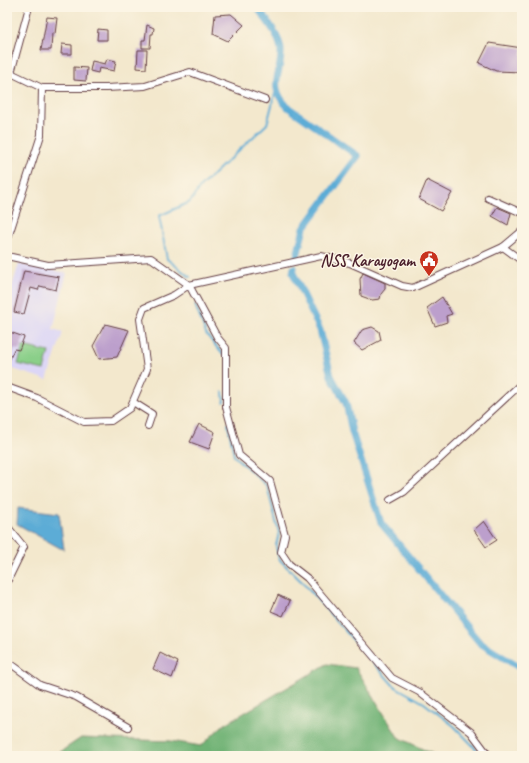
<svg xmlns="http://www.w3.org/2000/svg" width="529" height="763" font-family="Caveat,sans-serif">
<rect width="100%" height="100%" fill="#fcf5e5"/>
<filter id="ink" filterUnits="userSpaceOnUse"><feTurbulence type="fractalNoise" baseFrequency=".025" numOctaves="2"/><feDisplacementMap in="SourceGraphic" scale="8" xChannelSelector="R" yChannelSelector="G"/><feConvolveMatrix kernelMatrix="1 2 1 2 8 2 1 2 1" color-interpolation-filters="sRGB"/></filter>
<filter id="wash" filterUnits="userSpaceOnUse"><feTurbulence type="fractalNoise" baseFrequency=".012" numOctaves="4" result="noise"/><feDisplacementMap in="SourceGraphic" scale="16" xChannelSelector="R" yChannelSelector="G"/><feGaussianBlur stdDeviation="0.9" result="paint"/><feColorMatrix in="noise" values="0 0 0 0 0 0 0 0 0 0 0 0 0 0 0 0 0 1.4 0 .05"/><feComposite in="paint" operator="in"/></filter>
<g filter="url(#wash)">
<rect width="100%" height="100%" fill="#f3e8cd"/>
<path fill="#dcd6f6" d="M19,264L67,273L53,329L63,332L47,380L7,367V302Z"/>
<path fill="#8acf89" stroke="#6a775a" d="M23,346L49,352L44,370L18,364Z"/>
<path fill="#6fb275" stroke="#5c6850" d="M327,664L356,668L398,737L437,756H54L81,738L171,741L201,746L222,726Z"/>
<path fill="#5bacd6" stroke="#526680" d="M18,508L59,513L64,549L60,548L17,524Z"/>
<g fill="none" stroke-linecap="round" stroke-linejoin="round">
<g stroke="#5bacd6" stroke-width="2">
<path d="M190,277L167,259L159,216L190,202L201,186L267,124L277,86"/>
<path d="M195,305L206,334L224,356"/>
<path d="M223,392L224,402"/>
<path d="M228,424L234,456L267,486L279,533L276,546L279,559L302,582L394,686L424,703L454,726L483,756"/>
</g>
<g stroke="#5bacd6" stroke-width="7">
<path d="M257,7C266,20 279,34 281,50C282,75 266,86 289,108L358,156L304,228L297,256"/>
<path d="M294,268L293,273L320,330L331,376L346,403L352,432L381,523L480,643L522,669"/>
</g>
</g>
<g id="blocks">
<g fill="#bc9fcc">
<path d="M231,14L244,25L228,41L213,34L215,15Z"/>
<path d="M47,17L57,18L55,34L52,33L51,50H41Z"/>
<path d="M147,25L154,28L153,34H151L150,48H142V40H145Z"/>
<path d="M98,29L107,30V40H97Z"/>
<path d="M489,43L522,48V72L496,71L479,63Z"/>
<path d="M62,44L72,45V54H61Z"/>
<path d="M138,50H147L146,69L137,68Z"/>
<path d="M107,59L116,61L114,71L99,68L98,73L90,71L92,61L105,64Z"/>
<path d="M74,67L87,68L86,81L74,80Z"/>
<path d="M427,180L452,193L441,211L419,199Z"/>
<path d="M497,207L511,213L508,225L492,216Z"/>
<path d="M24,271L59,277L56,290L40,286L38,290L31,288L24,314L14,312Z"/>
<path d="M363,273L385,283V289L381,294L380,299L372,300L361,296L360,279Z"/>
<path d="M442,297L452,314L446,316L447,322L435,326L427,308Z"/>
<path d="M105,324L129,330L117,357L99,359L93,346Z"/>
<path d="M372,327L379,331L381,340L362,350L354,343L362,330Z"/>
<path d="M7,331L24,337L19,350L14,349L7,366Z"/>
<path d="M199,424L215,432L209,449L190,442Z"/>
<path d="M484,521L497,540L486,547L474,530Z"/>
<path d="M278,595L290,601L283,616L271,611Z"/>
<path d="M160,653L178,662L172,678L153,669Z"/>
</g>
</g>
</g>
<g filter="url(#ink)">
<use href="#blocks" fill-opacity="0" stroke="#633d43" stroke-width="1"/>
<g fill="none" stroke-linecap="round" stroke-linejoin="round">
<defs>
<g id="minor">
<path d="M7,71L11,73L29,7"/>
<path d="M11,73L42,88H106L145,86L190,72L265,100"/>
<path d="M488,198L522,213"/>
<path d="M7,241L41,135L42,88"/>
<path d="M503,247L522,261"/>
<path d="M7,256L48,265L151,258L189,285L217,337L226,348V407L239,455L270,481L285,535L281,552L289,564L307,578L392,678L419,692L471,732L489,756"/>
<path d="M7,387L37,398L84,422L111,421L130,408L147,369L140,319L144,308L174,295L189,285L321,256L350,263L402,286L413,288L503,247L522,231"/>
<path d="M133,402L152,414L148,426"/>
<path d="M390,500L404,492L522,383"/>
<path d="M7,526L24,547L7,582"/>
<path d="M7,661L40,685L76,697L128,727"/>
</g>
</defs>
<use href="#minor" stroke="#633d43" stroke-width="8"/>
<use href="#minor" stroke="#fff" stroke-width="6"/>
</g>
</g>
<defs>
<symbol id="civic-pin" viewBox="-11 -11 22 30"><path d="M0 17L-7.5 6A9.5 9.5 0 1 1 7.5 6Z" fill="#c8321e" stroke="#fcf5e5"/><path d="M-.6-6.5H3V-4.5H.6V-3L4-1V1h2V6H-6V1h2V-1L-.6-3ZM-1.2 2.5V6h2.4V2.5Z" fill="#fff"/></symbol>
</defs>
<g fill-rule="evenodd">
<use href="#civic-pin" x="418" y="249" width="22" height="30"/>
</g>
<g text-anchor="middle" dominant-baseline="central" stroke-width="3" stroke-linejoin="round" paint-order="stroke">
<g font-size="17" font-weight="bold" fill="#4a1f2b" stroke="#fcf5e5" text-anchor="end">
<text x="415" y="260">NSS Karayogam</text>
</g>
</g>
<rect width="529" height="763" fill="none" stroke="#fcf5e5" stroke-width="24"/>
</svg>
